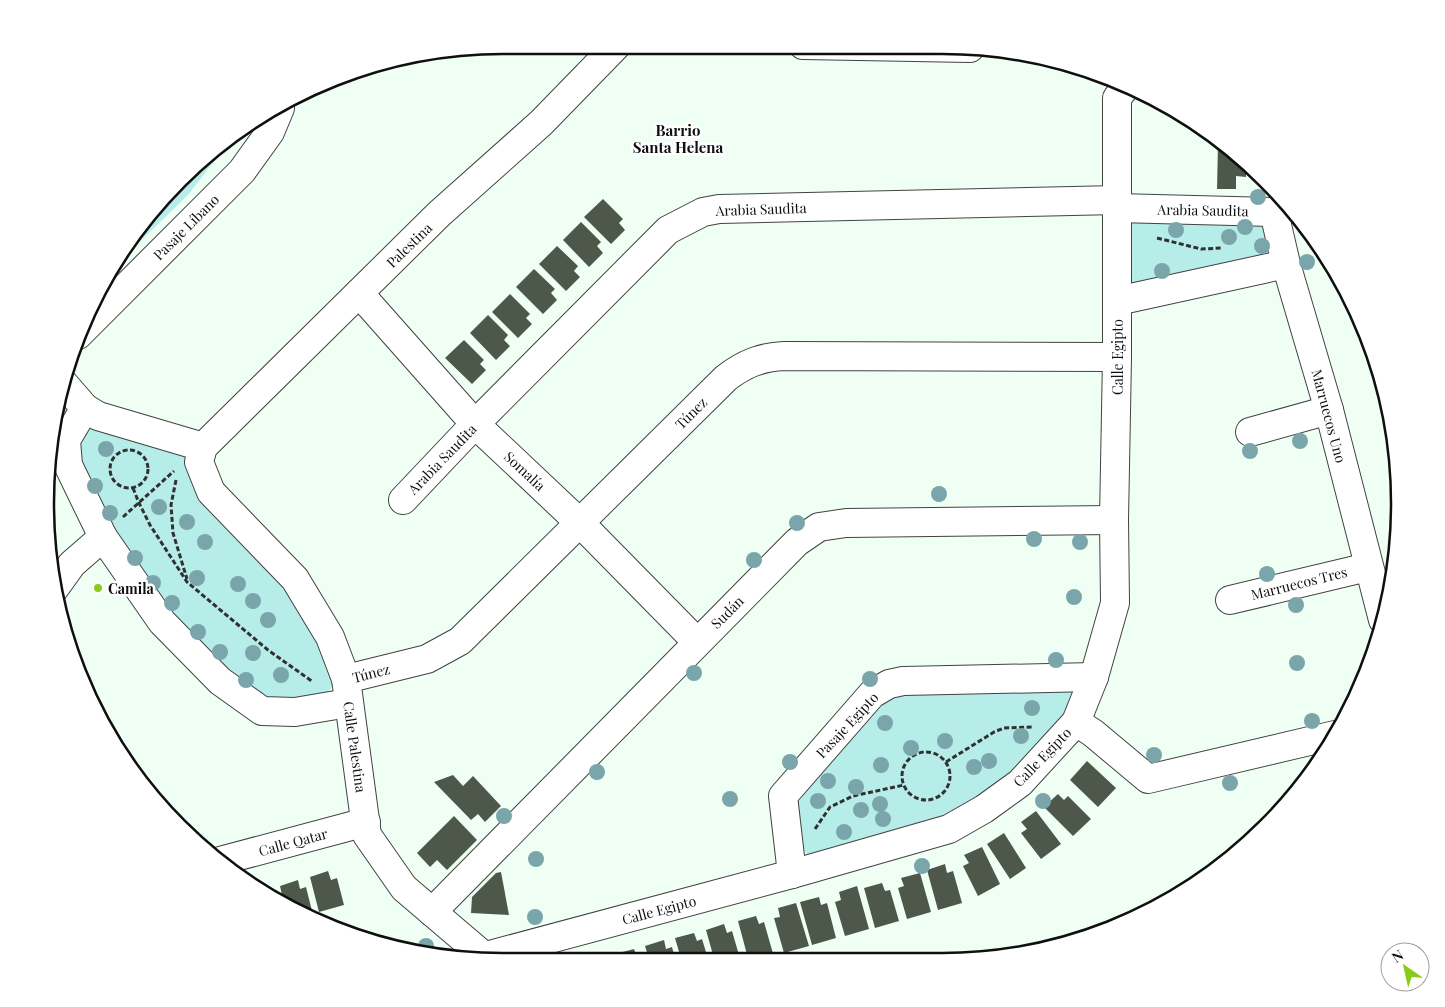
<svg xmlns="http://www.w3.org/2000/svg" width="1445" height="1007" font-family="'Playfair Display',serif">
<rect width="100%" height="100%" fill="#f0fff4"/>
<g fill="#b6ede8">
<path d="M235,134L188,195L123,258L159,201Z"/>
<path d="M1264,221L1271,246L1267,253L1138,289L1129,281L1127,223Z"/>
<path d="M63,391L68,401V410L56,433L71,502L49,459V444Z"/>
<path d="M94,422L180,451L308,619L336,682L320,701L276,707L248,692L186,632L136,570L75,459L82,426Z"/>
<path d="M1079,689L1054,728L1028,759L977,798L936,820L808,856L799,842L790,798L892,693Z"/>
</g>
<g fill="#4d584a">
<path d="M1218,144L1220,145L1246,164V177L1236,176V189H1217Z"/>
<path d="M603,199L623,219L619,223L625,230L611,244L584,217Z"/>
<path d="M581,222L601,242L597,246L603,253L589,267L563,240Z"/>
<path d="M557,246L578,266L574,271L580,277L566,291L539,264Z"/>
<path d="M534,269L555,289L551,293L557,300L543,314L516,287Z"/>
<path d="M510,294L530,314L526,318L532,324L518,338L492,312Z"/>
<path d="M488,315L508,335L504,340L510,346L496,360L470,333Z"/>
<path d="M464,340L484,360L480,364L486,370L472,384L445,358Z"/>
<path d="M1087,761L1116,788L1098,807L1070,780Z"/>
<path d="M453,775L463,786L473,776L501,806L485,822L478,814L471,820L434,782Z"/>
<path d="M1058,794L1064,800L1068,796L1091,819L1073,836L1044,807Z"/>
<path d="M1036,811L1061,844L1041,859L1021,833L1027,829L1021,822Z"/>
<path d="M454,816L477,840L447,870L437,860L430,867L417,853Z"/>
<path d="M1004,833L1026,868L1010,879L987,844Z"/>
<path d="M982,847L1000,884L978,896L963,866L969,863L964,855Z"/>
<path d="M945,864L947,873L953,871L962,903L938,910L927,870Z"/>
<path d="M328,871L331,880L337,878L344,905L319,912L310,877Z"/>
<path d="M501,872L509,915L471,913L472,897L496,873Z"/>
<path d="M920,873L931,912L907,919L898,888L904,886L901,878Z"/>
<path d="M298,880L300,889L306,887L313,915L307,916L284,904L280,886Z"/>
<path d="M882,883L885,891L890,890L899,921L875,928L864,888Z"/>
<path d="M857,886L869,929L845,936L835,902L841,900L839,892Z"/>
<path d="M819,897L821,905L827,903L836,938L812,945L800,902Z"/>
<path d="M796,903L809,946L784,953L774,918L780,917L778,908Z"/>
<path d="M756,916L759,924L764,922L774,957L756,962H749L738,921Z"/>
<path d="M724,924L727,933L732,931L741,962H715L706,930Z"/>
<path d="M694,933L697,941L702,939L709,962H682L675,938Z"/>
<path d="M664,940L666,949L672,947L676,962H650L645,946Z"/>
<path d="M634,949L637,957L642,955L644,962H618L615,954Z"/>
</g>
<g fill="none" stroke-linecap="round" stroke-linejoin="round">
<defs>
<g id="minor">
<path d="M803,45L970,48"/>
<path d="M1117,208L1274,212L1290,209"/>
<path d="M1274,212L1286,264L1329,410L1383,620"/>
<path d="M359,293L475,424L580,523L697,642"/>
<path d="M1117,301L1286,264"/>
<path d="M78,335L242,171L270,132L280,108"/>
<path d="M65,385L85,408L98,416L203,447"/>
<path d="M85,408L66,440L68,465L103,537L162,622L220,681L262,711L295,712L348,703"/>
<path d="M1250,432L1329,410"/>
<path d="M403,500L475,424L668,230L703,212L719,209L1117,200"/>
<path d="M54,589L72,564L103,537"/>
<path d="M1230,600L1368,567"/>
<path d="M346,679L427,659L460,641L726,378C744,364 761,357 784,356L1117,357"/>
<path d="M1076,722L1093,733L1148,779L1335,735"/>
<path d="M220,861L366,822"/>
<path d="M792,874L783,796L872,694L889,684L903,681L1094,677"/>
<path d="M432,912L797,542L819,527L846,523L1114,520"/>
<path d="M485,957L404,888L367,835L346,679L330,637L295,579L211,492L199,462L203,447L439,214L541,123L617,45"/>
<path d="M475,959L792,874L949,829L984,809L1020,783L1076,722L1094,677L1115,603L1114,520L1117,357V98L1124,89"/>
</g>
</defs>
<use href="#minor" stroke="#424242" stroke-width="30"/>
<g stroke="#313131" stroke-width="3" stroke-dasharray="5 2.5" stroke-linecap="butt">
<path d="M1157,238L1201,249L1222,248"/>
<circle cx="129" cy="469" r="19"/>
<path d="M176,480L171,505L173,533L187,579"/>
<path d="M133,488L139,503L150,525L187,582L268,650L313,682"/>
<path d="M123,517L174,471"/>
<circle cx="926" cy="776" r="24"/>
<path d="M946,762L994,732L1004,728L1033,727"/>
<path d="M815,829L830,807L853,796L904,785"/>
</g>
<use href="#minor" stroke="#fff" stroke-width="28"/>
</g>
<g fill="#7aa5aa">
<circle cx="1258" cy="197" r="8"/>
<circle cx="1245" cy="227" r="8"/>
<circle cx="1176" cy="230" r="8"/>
<circle cx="1229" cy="237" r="8"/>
<circle cx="1262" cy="246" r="8"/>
<circle cx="1307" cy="262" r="8"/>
<circle cx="1162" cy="271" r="8"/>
<circle cx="1300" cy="441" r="8"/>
<circle cx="106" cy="449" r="8"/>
<circle cx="1250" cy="451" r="8"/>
<circle cx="95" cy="486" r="8"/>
<circle cx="939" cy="494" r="8"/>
<circle cx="159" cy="507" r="8"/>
<circle cx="110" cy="513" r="8"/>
<circle cx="187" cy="522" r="8"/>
<circle cx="797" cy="523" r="8"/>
<circle cx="1034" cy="539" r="8"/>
<circle cx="205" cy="542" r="8"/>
<circle cx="1080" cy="542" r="8"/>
<circle cx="135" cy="558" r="8"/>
<circle cx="754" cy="560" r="8"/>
<circle cx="1267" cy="574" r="8"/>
<circle cx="197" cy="578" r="8"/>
<circle cx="153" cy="583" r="8"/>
<circle cx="238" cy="584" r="8"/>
<circle cx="1074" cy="597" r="8"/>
<circle cx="253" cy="601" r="8"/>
<circle cx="172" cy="603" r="8"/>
<circle cx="1296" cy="605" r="8"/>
<circle cx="268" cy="620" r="8"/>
<circle cx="198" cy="632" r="8"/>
<circle cx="220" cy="652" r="8"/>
<circle cx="253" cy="653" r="8"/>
<circle cx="1056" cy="660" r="8"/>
<circle cx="1297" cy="663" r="8"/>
<circle cx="694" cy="673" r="8"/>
<circle cx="281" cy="675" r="8"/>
<circle cx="870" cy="679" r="8"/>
<circle cx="246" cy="680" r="8"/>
<circle cx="1032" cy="708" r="8"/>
<circle cx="1312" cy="721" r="8"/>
<circle cx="885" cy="723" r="8"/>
<circle cx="1021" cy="736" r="8"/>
<circle cx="945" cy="741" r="8"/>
<circle cx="911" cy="748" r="8"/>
<circle cx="1154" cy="755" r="8"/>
<circle cx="989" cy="761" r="8"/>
<circle cx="790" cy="762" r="8"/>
<circle cx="881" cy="765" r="8"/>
<circle cx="974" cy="767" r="8"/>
<circle cx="597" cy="772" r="8"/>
<circle cx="828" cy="781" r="8"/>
<circle cx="1230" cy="783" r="8"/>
<circle cx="856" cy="787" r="8"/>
<circle cx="730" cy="799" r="8"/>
<circle cx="818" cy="801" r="8"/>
<circle cx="1043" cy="801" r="8"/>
<circle cx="880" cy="804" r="8"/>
<circle cx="861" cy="810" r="8"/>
<circle cx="504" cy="816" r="8"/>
<circle cx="883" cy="819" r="8"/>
<circle cx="844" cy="832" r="8"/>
<circle cx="536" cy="859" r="8"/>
<circle cx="922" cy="866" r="8"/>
<circle cx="535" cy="917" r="8"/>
<circle cx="426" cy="946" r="8"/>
</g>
<circle fill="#89cb1a" stroke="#fff" stroke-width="2" cx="98" cy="588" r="5"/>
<g text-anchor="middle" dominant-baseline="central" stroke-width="5" stroke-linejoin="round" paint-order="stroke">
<g font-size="14" fill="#0f0f0f" stroke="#fff">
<text transform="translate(761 209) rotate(-2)">Arabia Saudita</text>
<text transform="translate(1203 210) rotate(1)">Arabia Saudita</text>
<text transform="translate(186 227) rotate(-45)">Pasaje Líbano</text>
<text transform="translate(409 245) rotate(-44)">Palestina</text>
<text transform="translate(1117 357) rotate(-90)">Calle Egipto</text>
<text transform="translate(691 413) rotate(-45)">Túnez</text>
<text transform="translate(1329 416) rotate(75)">Marruecos Uno</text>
<text transform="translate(442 459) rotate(-46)">Arabia Saudita</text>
<text transform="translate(525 471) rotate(43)">Somalía</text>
<text transform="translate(1299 583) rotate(-14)">Marruecos Tres</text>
<text transform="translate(727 612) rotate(-45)">Sudán</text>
<text transform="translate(371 673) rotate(-14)">Túnez</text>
<text transform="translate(847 725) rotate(-47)">Pasaje Egipto</text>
<text transform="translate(355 747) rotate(82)">Calle Palestina</text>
<text transform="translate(1042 757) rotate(-46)">Calle Egipto</text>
<text transform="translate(293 842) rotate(-15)">Calle Qatar</text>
<text transform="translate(659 910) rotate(-15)">Calle Egipto</text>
</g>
<g font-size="14" font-weight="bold" fill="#0f0f0f" stroke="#fff" text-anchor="start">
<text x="108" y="588">Camila</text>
</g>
<g font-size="15" font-weight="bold" fill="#0f0f0f" stroke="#fff">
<text x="678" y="130">Barrio<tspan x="678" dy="17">Santa Helena</tspan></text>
</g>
</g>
<path d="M0 0H1445V1007H0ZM503 54H942A449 449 0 0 1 1391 503V504A449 449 0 0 1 942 953H503A449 449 0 0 1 54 504V503A449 449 0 0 1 503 54Z" fill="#fff" fill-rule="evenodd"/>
<path fill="none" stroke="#0f0f0f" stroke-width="2.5" d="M503 54H942A449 449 0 0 1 1391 503V504A449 449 0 0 1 942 953H503A449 449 0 0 1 54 504V503A449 449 0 0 1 503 54Z"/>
<g transform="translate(1405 967) rotate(326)"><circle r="24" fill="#ffffff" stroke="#9f9f9f"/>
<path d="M0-4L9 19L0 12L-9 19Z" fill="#89cb1a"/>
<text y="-8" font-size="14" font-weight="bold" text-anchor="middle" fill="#0f0f0f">N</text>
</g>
</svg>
